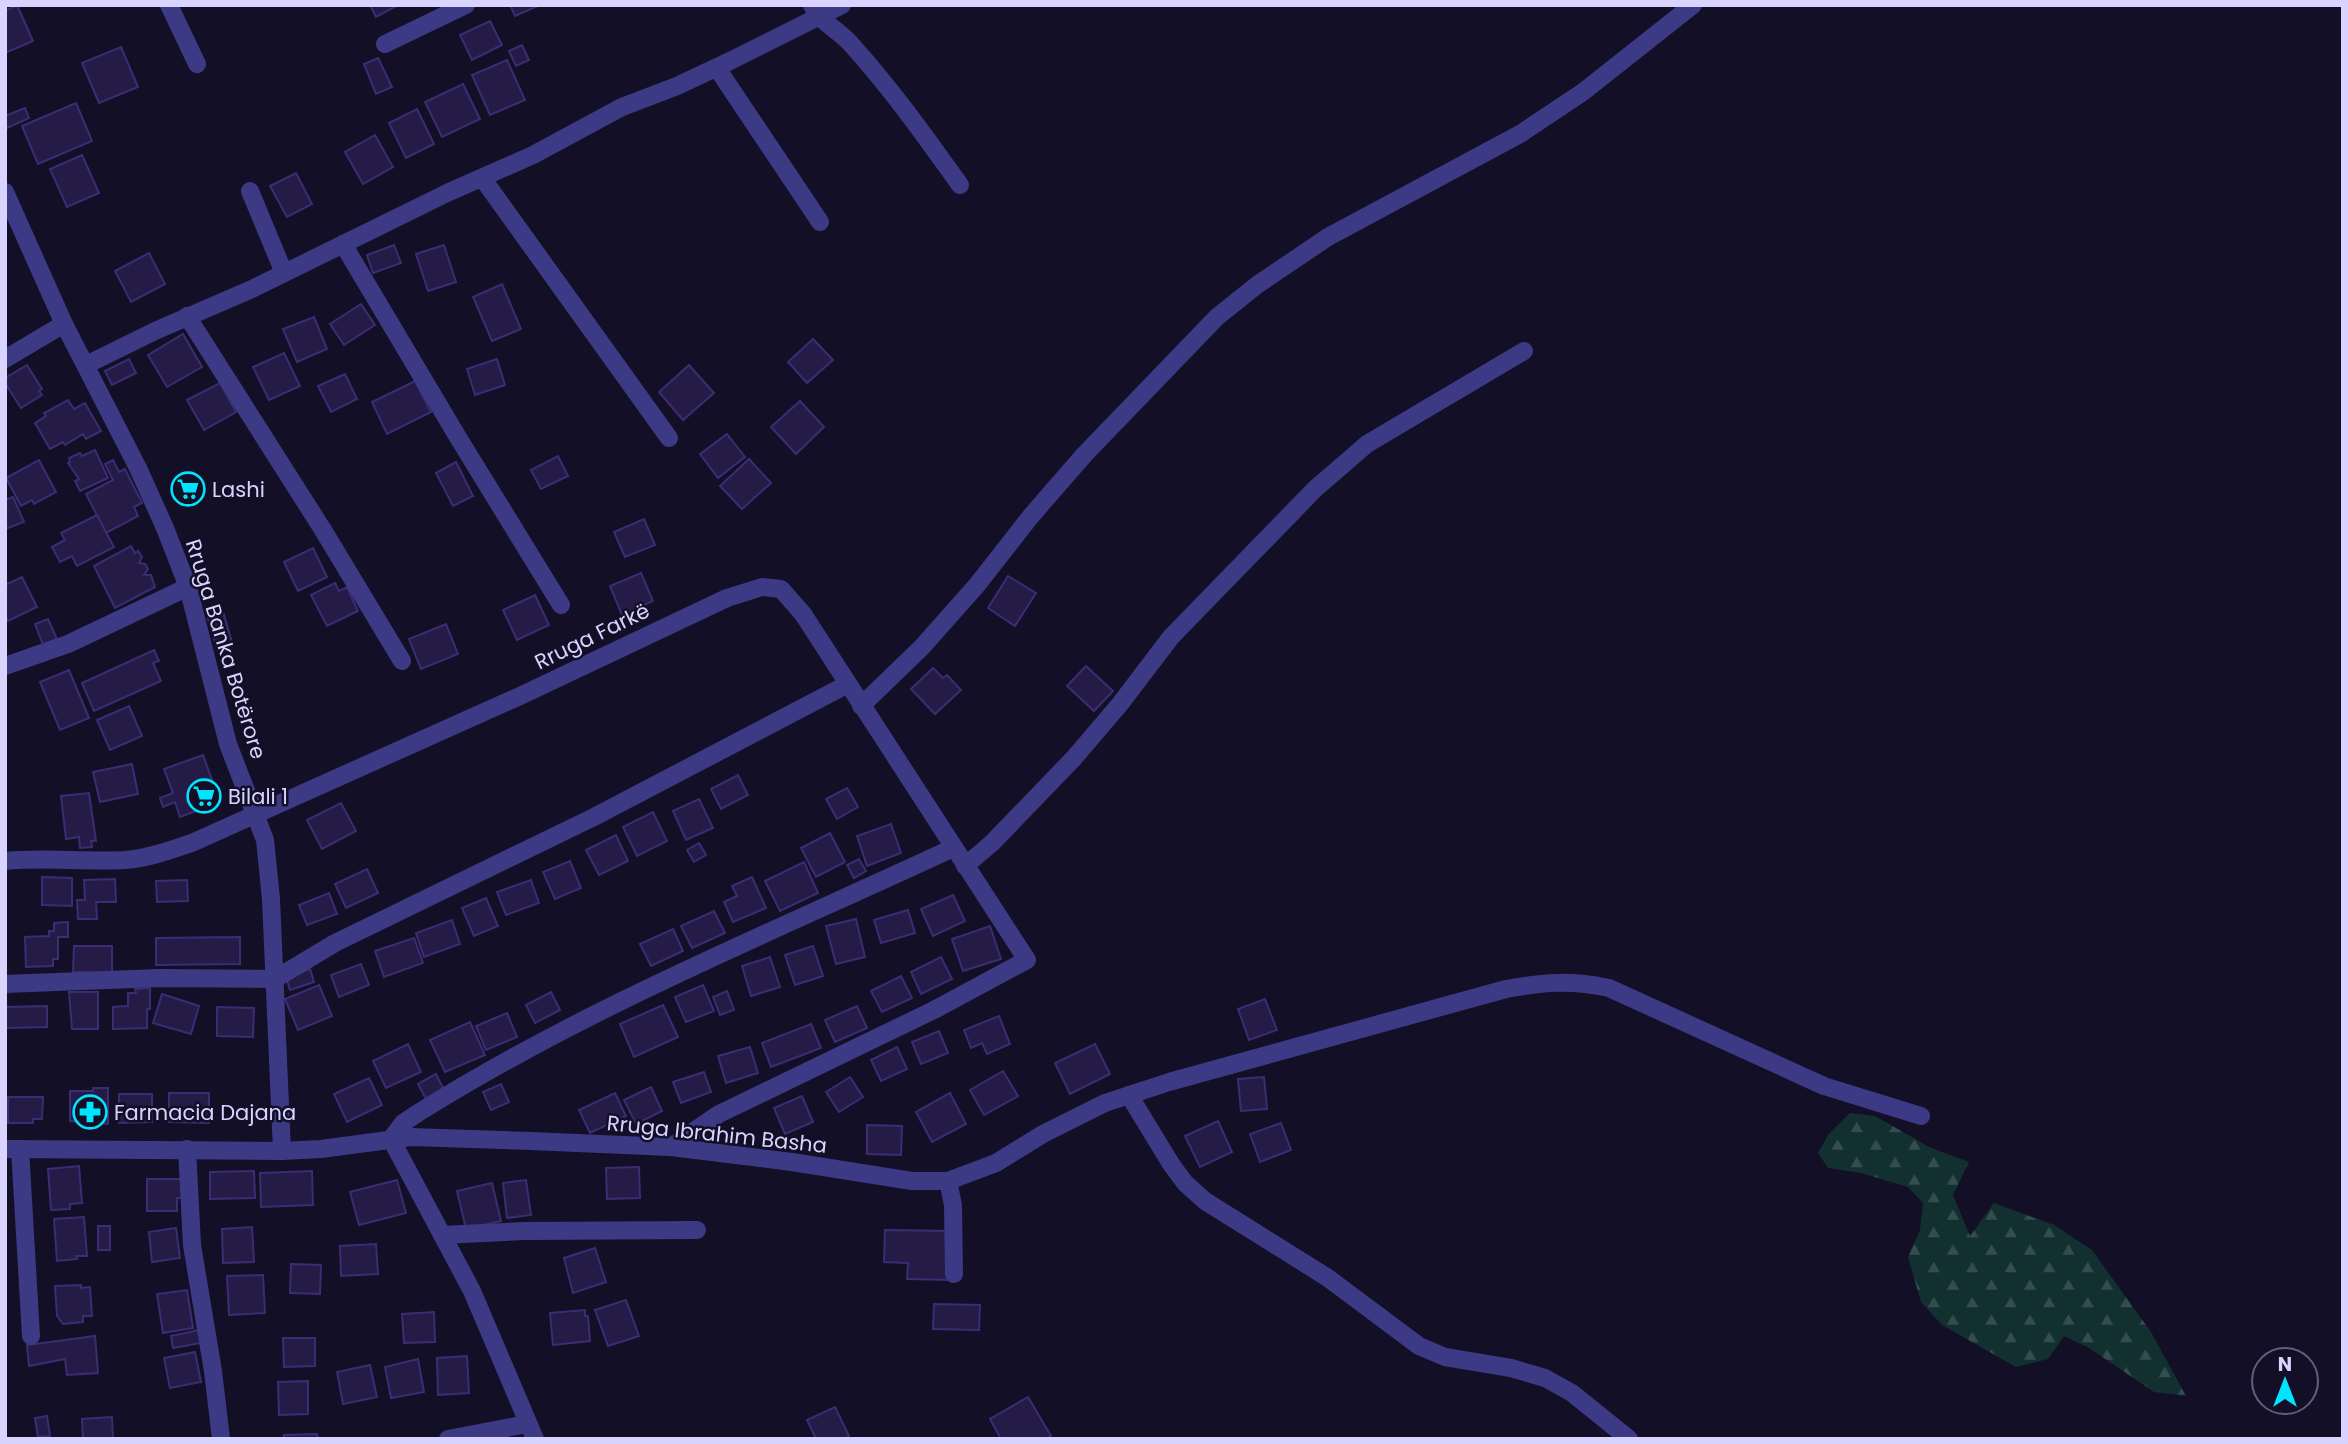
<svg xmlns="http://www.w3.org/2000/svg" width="2348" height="1444" font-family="Poppins,sans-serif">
<defs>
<pattern id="forest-firs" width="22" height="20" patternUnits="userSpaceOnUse" patternTransform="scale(1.75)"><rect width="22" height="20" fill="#12302f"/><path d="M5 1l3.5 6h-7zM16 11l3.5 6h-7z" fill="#344d4e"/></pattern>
</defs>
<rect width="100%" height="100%" fill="#130f26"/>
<path fill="url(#forest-firs)" d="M1850,1113L1875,1116L1931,1148L1969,1162L1953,1195L1970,1236L1994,1203L2054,1225L2092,1250L2151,1332L2186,1396L2154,1392L2089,1348L2064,1336L2048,1359L2016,1367L1942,1325L1921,1302L1908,1257L1920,1230L1923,1203L1908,1187L1861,1173L1828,1168L1818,1153L1828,1135Z"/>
<g fill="#241b47" stroke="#3b2d73" stroke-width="2">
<path d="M17,5L33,41L5,53V11Z"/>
<path d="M370,5H398L376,17Z"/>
<path d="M510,5H540L515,16Z"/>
<path d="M490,21L502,45L472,60L460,35Z"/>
<path d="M522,45L529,60L516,66L509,51Z"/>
<path d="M121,47L138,87L99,103L82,63Z"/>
<path d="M378,58L392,87L376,94L364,64Z"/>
<path d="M507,60L525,100L490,115L472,75Z"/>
<path d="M463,84L480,119L442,137L425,102Z"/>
<path d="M76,103L92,141L38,164L22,126Z"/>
<path d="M25,108L29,118L5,129V116Z"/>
<path d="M417,109L434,144L406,158L389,123Z"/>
<path d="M375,135L393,167L363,184L345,152Z"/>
<path d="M82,155L99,193L67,207L50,169Z"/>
<path d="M296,173L312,204L287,217L270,186Z"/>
<path d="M394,245L401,263L373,273L367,255Z"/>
<path d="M444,245L456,282L428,291L416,254Z"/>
<path d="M149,253L165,284L131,302L115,271Z"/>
<path d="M502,284L521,329L492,341L473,297Z"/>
<path d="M361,304L375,325L344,345L330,324Z"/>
<path d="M314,317L327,349L297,362L283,329Z"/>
<path d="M183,334L202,367L167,387L148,355Z"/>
<path d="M813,339L833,360L807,383L788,362Z"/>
<path d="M284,353L300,386L269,400L253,367Z"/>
<path d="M129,359L136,373L112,385L105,371Z"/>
<path d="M497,359L505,385L475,395L467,369Z"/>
<path d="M27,365L42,389L39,391L42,395L21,408L5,383V378Z"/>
<path d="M689,365L714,393L683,420L659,392Z"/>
<path d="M345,374L357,399L331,412L318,386Z"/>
<path d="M415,381L431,412L387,434L372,402Z"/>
<path d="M220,383L236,412L204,430L187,400Z"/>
<path d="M68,400L74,409L85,403L101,431L86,439L83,434L65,445L63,442L50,449L35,423L46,416L44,413Z"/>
<path d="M800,401L824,427L796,454L771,427Z"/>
<path d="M727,434L745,457L718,478L700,454Z"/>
<path d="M95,450L108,478L80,491L75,481L79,479L68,463L70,462L69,458L80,453L82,456Z"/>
<path d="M558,456L568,476L541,489L531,470Z"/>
<path d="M749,459L771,483L742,509L720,486Z"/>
<path d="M39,460L56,492L34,504L32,500L21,506L6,478Z"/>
<path d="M113,460L119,472L125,469L142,503L134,507L138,516L106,533L86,494L113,480L105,464Z"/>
<path d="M456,462L473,496L453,506L436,473Z"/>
<path d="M13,497L24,522L5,529V500Z"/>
<path d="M97,515L114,547L77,566L72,556L60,562L52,547L65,540L61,533Z"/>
<path d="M644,519L655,545L625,557L614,532Z"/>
<path d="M131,546L135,553L138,551L142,557L139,563L145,564L148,569L144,575H151L155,587L115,608L94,566Z"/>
<path d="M313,548L327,577L298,591L284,562Z"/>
<path d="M641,573L653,601L622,615L610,586Z"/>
<path d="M1008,576L1036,593L1015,626L988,608Z"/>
<path d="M22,577L37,607L8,621L5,615V585Z"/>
<path d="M335,583L339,591L347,587L358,611L327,626L311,595Z"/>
<path d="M535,595L549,625L517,640L503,610Z"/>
<path d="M222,608L233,646L217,650L206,612Z"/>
<path d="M48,619L57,639L43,645L35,624Z"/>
<path d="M446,624L458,654L421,669L409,639Z"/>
<path d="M154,650L159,661L153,663L161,681L94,711L82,683Z"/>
<path d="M1086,666L1113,691L1094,711L1067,686Z"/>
<path d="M933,668L943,678L947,675L961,690L935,714L911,689Z"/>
<path d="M69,670L89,718L60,730L40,682Z"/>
<path d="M129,706L142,736L110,750L97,720Z"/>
<path d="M203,755L220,802L180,817L175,802L163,807L160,798L173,793L164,769Z"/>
<path d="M132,764L138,794L100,802L93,772Z"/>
<path d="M738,775L748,795L721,809L711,789Z"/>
<path d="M847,788L858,807L837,819L826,799Z"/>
<path d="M89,793L96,841H91L92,847L80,848L79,837L66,839L61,796Z"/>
<path d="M699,799L713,828L686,840L673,811Z"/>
<path d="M341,803L356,831L322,849L307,820Z"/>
<path d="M653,812L667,841L637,856L623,827Z"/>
<path d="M891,824L901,853L867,866L857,836Z"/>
<path d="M830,833L845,862L816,877L801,848Z"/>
<path d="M616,835L628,861L599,875L586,850Z"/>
<path d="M699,843L706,855L694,862L687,850Z"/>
<path d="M859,859L866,871L854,878L847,865Z"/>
<path d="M570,861L581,888L555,899L543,872Z"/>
<path d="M804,862L818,893L780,911L765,881Z"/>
<path d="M367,869L378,893L346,908L335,884Z"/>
<path d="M42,877L72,878V906L42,905Z"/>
<path d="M752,877L766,908L733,922L724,902L737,896L732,886Z"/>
<path d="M115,879L116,902H96L97,919H78L77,900H85L84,880Z"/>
<path d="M187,880L188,901L157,902L156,881Z"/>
<path d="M531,880L539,903L506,915L497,892Z"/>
<path d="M329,893L337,914L307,925L299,905Z"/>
<path d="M953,895L965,921L933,936L921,909Z"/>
<path d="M486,898L498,926L474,936L462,908Z"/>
<path d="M908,910L915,933L881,943L874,920Z"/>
<path d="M714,911L725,933L692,948L681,926Z"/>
<path d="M856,919L865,957L836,964L826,926Z"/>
<path d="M452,920L460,944L424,957L416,933Z"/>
<path d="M68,922V937H58V959H53V966L26,967L25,937L49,936V931H54V923Z"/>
<path d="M990,926L1001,959L963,971L952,939Z"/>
<path d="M673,929L683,951L651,966L640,944Z"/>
<path d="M240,937V964L156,965V938Z"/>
<path d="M414,938L423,963L384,977L375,951Z"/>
<path d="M74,946H112V973L73,972Z"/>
<path d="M813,946L823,976L795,985L785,955Z"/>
<path d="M770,957L780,987L751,996L742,966Z"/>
<path d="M941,957L952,979L921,994L911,972Z"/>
<path d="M361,964L369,985L339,997L331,975Z"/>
<path d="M310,969L314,982L290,990L286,977Z"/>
<path d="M901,976L912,998L882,1012L871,991Z"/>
<path d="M319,985L332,1016L298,1030L285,999Z"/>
<path d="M703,985L714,1011L686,1022L675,997Z"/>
<path d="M150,988V1009H147V1028L113,1029V1007L128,1006V993H136L135,989Z"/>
<path d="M727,991L734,1010L720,1015L713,997Z"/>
<path d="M69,992H98V1029H72Z"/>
<path d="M551,992L560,1010L535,1023L526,1005Z"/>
<path d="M162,994L199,1006L191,1034L153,1023Z"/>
<path d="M1265,999L1277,1030L1249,1040L1238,1009Z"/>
<path d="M663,1005L678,1037L634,1057L620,1024Z"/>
<path d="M47,1006V1027L5,1028V1007Z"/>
<path d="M857,1006L867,1028L835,1042L825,1020Z"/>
<path d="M217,1007L254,1008L253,1037L217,1036Z"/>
<path d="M507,1013L517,1037L486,1050L476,1026Z"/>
<path d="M999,1016L1010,1044L987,1054L982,1043L971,1048L964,1030Z"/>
<path d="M470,1022L485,1055L445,1072L430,1040Z"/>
<path d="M811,1024L821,1048L771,1067L762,1043Z"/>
<path d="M939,1031L948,1053L921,1064L912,1042Z"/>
<path d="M408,1044L421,1072L386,1088L373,1061Z"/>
<path d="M1095,1044L1110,1074L1070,1094L1055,1063Z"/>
<path d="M750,1047L758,1073L726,1083L718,1056Z"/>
<path d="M897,1047L907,1069L881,1081L871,1060Z"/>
<path d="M1003,1071L1018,1096L984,1115L970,1090Z"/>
<path d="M704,1072L711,1092L681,1103L673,1082Z"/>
<path d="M436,1074L445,1092L427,1101L418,1084Z"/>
<path d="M850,1077L863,1097L839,1112L826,1092Z"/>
<path d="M1264,1077L1267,1109L1241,1111L1238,1079Z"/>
<path d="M369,1078L382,1105L347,1122L334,1094Z"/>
<path d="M501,1084L509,1102L491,1110L483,1092Z"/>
<path d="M651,1087L662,1111L636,1124L624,1100Z"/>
<path d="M93,1088H108V1124L70,1121V1091H93Z"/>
<path d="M169,1093H209V1123L169,1122Z"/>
<path d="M615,1093L626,1116L590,1133L579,1110Z"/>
<path d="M950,1093L966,1124L932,1142L916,1112Z"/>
<path d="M119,1094H152V1122L119,1123Z"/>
<path d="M802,1096L813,1122L785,1134L774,1108Z"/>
<path d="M8,1097H43L42,1119H33V1123H8Z"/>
<path d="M1218,1121L1232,1152L1200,1167L1185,1136Z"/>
<path d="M1281,1123L1291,1150L1260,1162L1250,1134Z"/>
<path d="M867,1125L902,1126L901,1155L867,1154Z"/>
<path d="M79,1166L82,1203L70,1204V1209L51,1210L48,1169Z"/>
<path d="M639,1167L640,1198L607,1199L606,1168Z"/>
<path d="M254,1171L255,1198L210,1199V1172Z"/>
<path d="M312,1171L313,1205L261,1207L260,1173Z"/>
<path d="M147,1179H184V1198H177V1211H147Z"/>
<path d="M397,1180L406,1213L359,1225L350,1192Z"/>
<path d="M526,1180L531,1215L507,1218L503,1183Z"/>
<path d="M492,1183L501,1221L466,1229L457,1191Z"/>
<path d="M84,1217L87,1256H76L77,1259L57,1261L54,1219Z"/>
<rect x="98" y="1226" width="12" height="24"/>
<path d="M252,1227L254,1262L223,1263L222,1229Z"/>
<path d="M176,1228L180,1258L152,1262L149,1232Z"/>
<path d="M885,1230L954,1231L952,1280L907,1279L908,1263L884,1262Z"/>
<path d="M376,1244L378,1274L341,1276L340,1246Z"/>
<path d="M595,1248L606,1282L573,1293L564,1258Z"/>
<path d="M291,1264L321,1265L320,1294L290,1293Z"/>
<path d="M263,1275L265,1313L229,1315L227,1276Z"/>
<path d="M81,1285V1288L90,1287L92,1316H83V1322L63,1324L57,1316L55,1286Z"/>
<path d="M187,1290L193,1328L163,1333L157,1294Z"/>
<path d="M626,1300L639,1336L608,1346L595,1310Z"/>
<path d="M934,1304L980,1305L979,1330L933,1329Z"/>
<path d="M585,1310V1316H588L590,1341L553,1345L550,1313Z"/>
<path d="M434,1312L435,1342L404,1343L402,1314Z"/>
<path d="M199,1330L201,1343L173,1348L171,1336Z"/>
<path d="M95,1336L98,1373L67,1375L65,1359L29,1366L27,1345Z"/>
<path d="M283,1338H315V1366L284,1367Z"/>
<path d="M195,1352L201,1382L170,1388L164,1358Z"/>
<path d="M467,1356L469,1393L438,1395L437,1358Z"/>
<path d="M418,1359L424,1392L391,1398L385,1367Z"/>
<path d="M370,1365L377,1397L343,1404L337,1372Z"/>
<path d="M308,1381V1414L279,1415L278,1382Z"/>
<path d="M1028,1397L1051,1436L1046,1439H1001L990,1419Z"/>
<path d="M835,1407L849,1436L843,1439H816L807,1420Z"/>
<path d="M47,1416L50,1436L38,1437L35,1418Z"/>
<path d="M112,1417L113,1439H83L82,1419Z"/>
<path d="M317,1434L318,1439H284V1435Z"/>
</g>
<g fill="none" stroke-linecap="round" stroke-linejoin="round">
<g stroke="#3d3a85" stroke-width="18">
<path d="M169,5L197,64"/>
<path d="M812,5C820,22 837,29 850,43C890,87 925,136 960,185"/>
<path d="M385,44L466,5"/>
<path d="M717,68L820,222"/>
<path d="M483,179L669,438"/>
<path d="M250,191L284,273"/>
<path d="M5,192L64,324L138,468L165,528L188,587L228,744L265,840L271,899L282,1151"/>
<path d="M343,244L459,439L561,605"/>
<path d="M187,316L323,530L402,661"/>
<path d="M5,359L64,324"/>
<path d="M86,365L155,331L252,289L447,193L533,155L622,107L677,86L728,62L842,5"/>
<path d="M5,666L68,644L188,587"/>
<path d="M861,706L922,647L977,585L1031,516L1084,455L1217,317L1257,285L1328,237L1520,134L1583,92L1693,5"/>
<path d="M5,861C45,857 85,862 125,860C149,858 171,850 194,842L520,696L727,598L762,587L781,589L803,614L1027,960L934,1010L719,1114L671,1147"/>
<path d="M965,866L992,843L1074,758L1120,704L1171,637L1315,489L1367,444L1524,351"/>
<path d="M5,984L159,978L275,979L335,943L594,817L848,684"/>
<path d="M1129,1095L1171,1164L1185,1183L1205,1201L1328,1278L1419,1346L1445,1357L1511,1368L1545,1378L1572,1393L1629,1439"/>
<path d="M5,1149L282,1151L321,1149L411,1137L530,1141L671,1147L792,1162L912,1181H948L996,1163L1043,1134L1105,1103L1169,1082L1506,989C1544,982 1571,980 1609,988L1824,1086L1921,1116"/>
<path d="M20,1149L31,1336"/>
<path d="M187,1149L192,1245L213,1371L221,1439"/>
<path d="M948,1181L953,1205L954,1274"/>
<path d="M442,1235L525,1231L697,1230"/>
<path d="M448,1439L527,1424"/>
<path d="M535,1439L472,1291L391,1139L403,1123L418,1113C587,1007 773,932 953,848"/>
</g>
</g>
<defs>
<symbol id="supermarket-ring" viewBox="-11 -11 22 22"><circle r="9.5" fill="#130f26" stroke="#00e5ff" stroke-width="1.5"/><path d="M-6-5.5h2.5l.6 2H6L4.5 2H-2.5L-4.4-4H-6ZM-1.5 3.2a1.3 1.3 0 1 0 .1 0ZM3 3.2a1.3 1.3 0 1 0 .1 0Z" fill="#00e5ff"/></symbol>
<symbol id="pharmacy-ring" viewBox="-11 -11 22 22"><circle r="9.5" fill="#130f26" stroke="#00e5ff" stroke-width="1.5"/><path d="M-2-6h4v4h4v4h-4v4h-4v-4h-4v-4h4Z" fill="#00e5ff"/></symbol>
</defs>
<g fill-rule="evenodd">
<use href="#supermarket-ring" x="169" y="470" width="38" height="38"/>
<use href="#supermarket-ring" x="185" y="777" width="38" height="38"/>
<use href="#pharmacy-ring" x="71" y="1093" width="38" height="38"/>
</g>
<g text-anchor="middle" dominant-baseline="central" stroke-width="5" stroke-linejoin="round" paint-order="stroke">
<g font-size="21" fill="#d9d4ff" stroke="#130f26" text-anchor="start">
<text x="212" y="489">Lashi</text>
<text x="228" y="796">Bilali 1</text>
<text x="114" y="1112">Farmacia Dajana</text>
</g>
<g font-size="21" fill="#d9d4ff" stroke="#130f26">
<text transform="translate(592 636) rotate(-26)">Rruga Farkë</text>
<text transform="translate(226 649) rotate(73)">Rruga Banka Botërore</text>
<text transform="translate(717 1134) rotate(6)">Rruga Ibrahim Basha</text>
</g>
</g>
<rect width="2348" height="1444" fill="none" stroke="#d9d4ff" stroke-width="14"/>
<g transform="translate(2285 1381)"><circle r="33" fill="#130f26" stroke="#625e7d" stroke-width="2"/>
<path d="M0-5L12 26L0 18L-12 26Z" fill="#00e5ff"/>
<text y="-10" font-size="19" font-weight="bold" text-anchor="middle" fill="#d9d4ff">N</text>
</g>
</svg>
